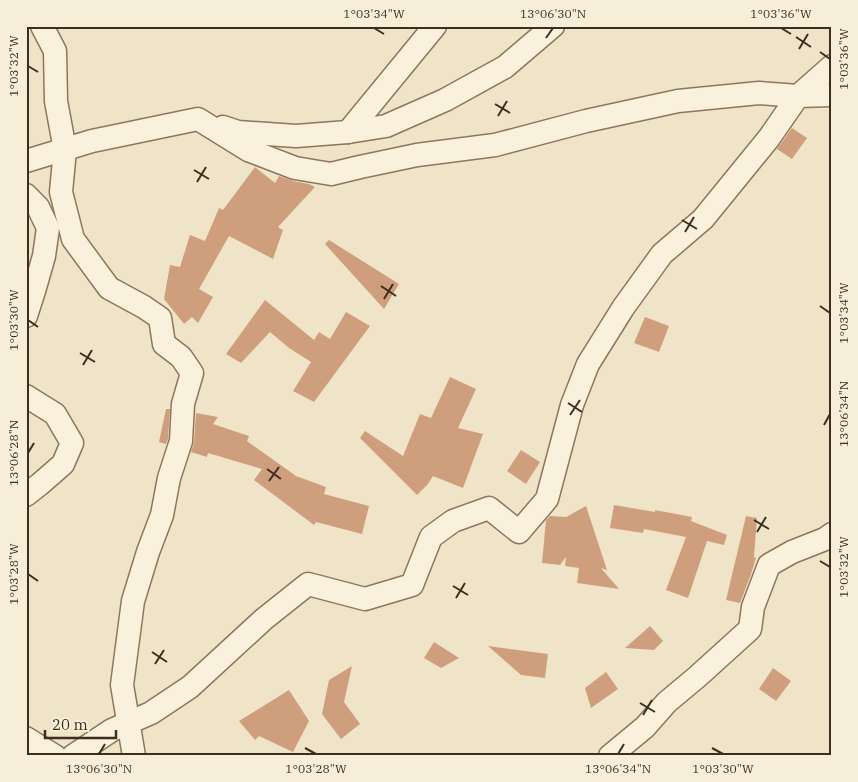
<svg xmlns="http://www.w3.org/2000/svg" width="858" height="782" font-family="'IBM Plex Serif',serif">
<rect width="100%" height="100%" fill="#f0e4c8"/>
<g fill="#cf9f7d">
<path d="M792,128L807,138L792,159L777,149Z"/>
<path d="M255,167L275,183L279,176L293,181L309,184L315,187L278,227L283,230L273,259L229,236L199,289L213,297L198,323L192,317L184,324L164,299L170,265L180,267L190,235L205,241L219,208L223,210Z"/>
<path d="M329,240L399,284L384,309L325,244Z"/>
<path d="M265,300L314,340L319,332L330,339L346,312L370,326L314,402L293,391L311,362L289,348L270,332L241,363L226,354Z"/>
<path d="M645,317L669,326L659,352L634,343Z"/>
<path d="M450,377L476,389L458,428L483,434L463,488L433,476L428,484L417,495L360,438L365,431L403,456L420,414L431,418Z"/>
<path d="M166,409H170L168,439L166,444L159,442Z"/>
<path d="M196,413L218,417L213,424L249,436L247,441L296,476L326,487L324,494L369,506L362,534L316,522L314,525L254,480L262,469L208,453L207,457L191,452L194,442Z"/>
<path d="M521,450L540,462L526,484L507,471Z"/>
<path d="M614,505L655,512V510L692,517L691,521L727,535L724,545L707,541L688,598L666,590L686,537L644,529L643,533L610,528Z"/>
<path d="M586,506L607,570L601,568L619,589L577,583L579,568L565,566L566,557L560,565L542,563L546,520L550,516L566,517Z"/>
<path d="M746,516L757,518L754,557L756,558L751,574L740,603L726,600Z"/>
<path d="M650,626L663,641L654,650L625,648Z"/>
<path d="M434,642L459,658L441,668L424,658Z"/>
<path d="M488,646L548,654L545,678L521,675Z"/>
<path d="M352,666L344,702L360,724L341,739L322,714L329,680Z"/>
<path d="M773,668L791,681L776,701L759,689Z"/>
<path d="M606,672L618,689L591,708L585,688Z"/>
<path d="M289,690L309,721L293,752L259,736L255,740L239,721Z"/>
</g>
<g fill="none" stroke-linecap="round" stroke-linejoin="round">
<defs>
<g id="street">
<path d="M42,26L55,51L56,101L65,150L61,192L73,239L109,288L144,307L160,318L164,344L181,357L192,373L183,404L181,441L169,478L162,515L148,552L133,601L122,685L134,756"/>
<path d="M223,127L238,132L296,136L348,132L386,126L445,100L505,67L553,26"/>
<path d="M348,132L435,26"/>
<path d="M26,161L92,141L198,119L248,150L295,168L331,174L360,167L417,155L495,145L586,121L678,101L759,93L798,96L832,66"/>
<path d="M26,195L38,207L48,228L44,256L34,291L26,316"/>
<path d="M26,396L55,414L72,443L63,464L40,484L26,495"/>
<path d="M26,738L55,756"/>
<path d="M73,756L112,730L151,713L190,687L264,619L308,584L365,599L412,585L431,537L453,521L489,508L519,532L547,499L572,405L588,364L623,308L662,254L703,219L769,138L798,96L832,95"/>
<path d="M610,756L645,727L667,702L697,677L750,629L753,607L769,565L792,552L825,539L832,534"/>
</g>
</defs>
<use href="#street" stroke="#8d765c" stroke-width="25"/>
<use href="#street" stroke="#faf1dc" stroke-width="22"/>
</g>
<path fill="none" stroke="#3d2e20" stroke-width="2" d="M374,28L384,34M781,28L791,34M796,37L811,47M546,38L553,28M799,49L808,34M820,52L830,59M28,66L38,72M495,104L510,113M498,116L507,101M194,170L209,179M197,182L206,167M682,220L697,229M685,232L694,217M381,286L396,296M384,299L393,284M820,306L830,313M28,320L38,327M80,353L95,362M83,365L92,350M568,403L582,412M570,415L580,400M824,425L830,414M28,453L34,443M267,469L281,479M269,481L279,467M754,520L769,529M757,532L766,517M820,561L830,567M28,574L38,581M453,586L468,595M456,598L465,583M152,652L167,662M155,664L164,650M640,703L655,712M643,715L652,700M305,748L316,754M712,748L723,754M99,754L105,744M618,754L624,744"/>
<rect width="858" height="782" fill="none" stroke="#f7eed8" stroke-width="55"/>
<path d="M45 730v8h71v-8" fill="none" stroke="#3d2e20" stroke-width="2.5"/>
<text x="52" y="730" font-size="15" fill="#3d2e20" stroke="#f7eed8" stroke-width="4" paint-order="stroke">20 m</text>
<rect x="28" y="28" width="802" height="726" fill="none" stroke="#3d2e20" stroke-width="2"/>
<g font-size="12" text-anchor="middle" fill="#3d2e20">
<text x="374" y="18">1°03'34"W</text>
<text x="553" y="18">13°06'30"N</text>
<text x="781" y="18">1°03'36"W</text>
<text transform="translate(844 59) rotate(-90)" y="4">1°03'36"W</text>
<text transform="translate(14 66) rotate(-90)" y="4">1°03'32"W</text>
<text transform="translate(844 313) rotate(-90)" y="4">1°03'34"W</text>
<text transform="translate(14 320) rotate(-90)" y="4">1°03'30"W</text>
<text transform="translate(844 414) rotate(-90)" y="4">13°06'34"N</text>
<text transform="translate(14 453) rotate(-90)" y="4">13°06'28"N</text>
<text transform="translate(844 567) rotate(-90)" y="4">1°03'32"W</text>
<text transform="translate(14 574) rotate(-90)" y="4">1°03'28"W</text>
<text x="99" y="773">13°06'30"N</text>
<text x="316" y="773">1°03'28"W</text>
<text x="618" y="773">13°06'34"N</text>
<text x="723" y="773">1°03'30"W</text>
</g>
</svg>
